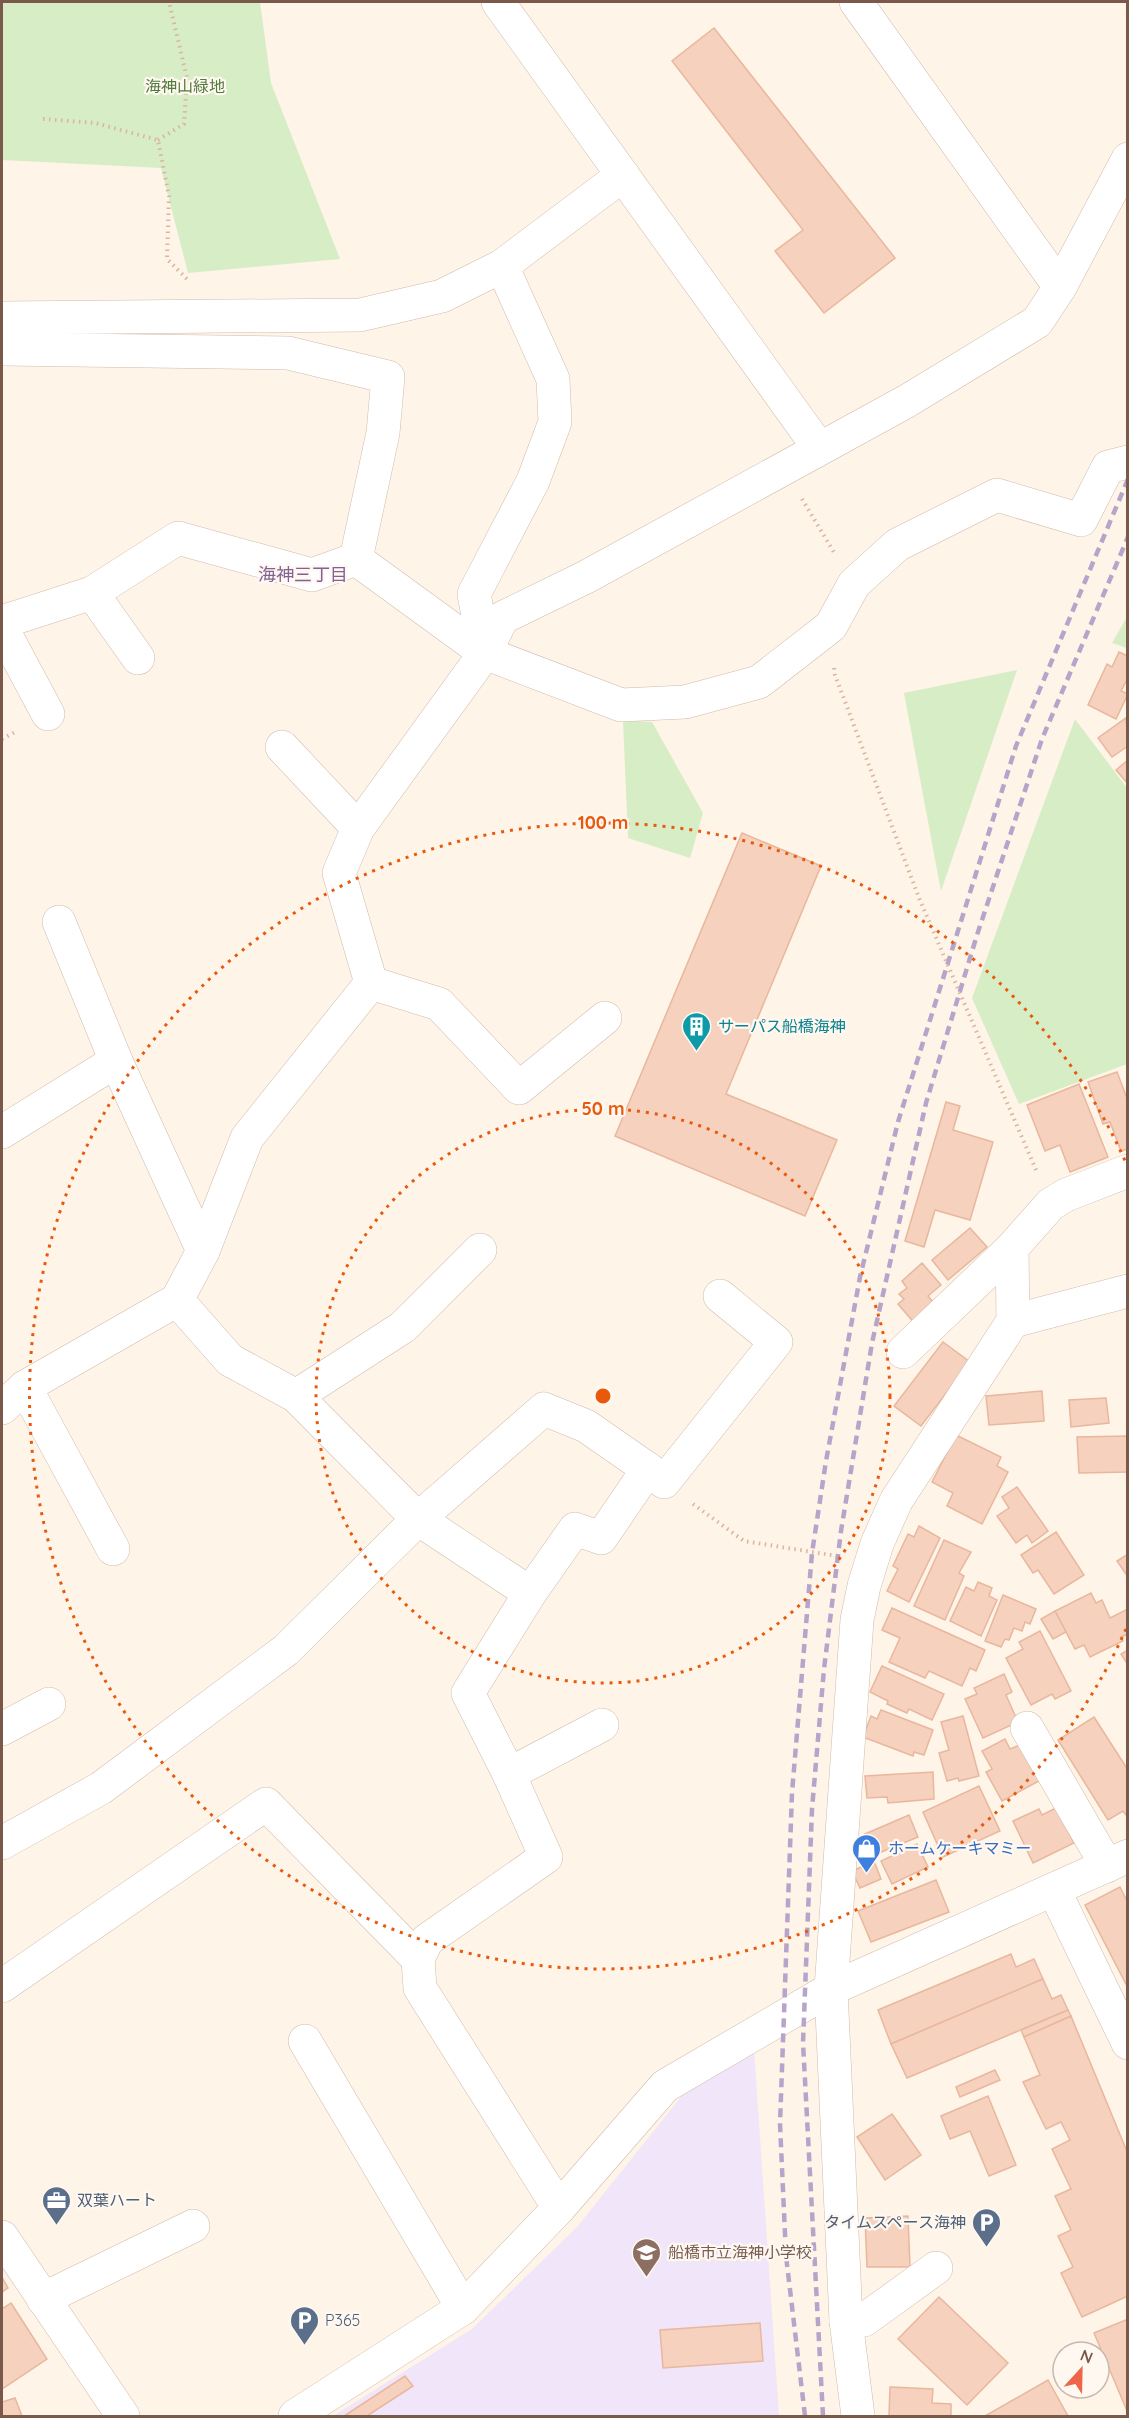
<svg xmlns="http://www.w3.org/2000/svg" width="1129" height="2418" font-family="Quicksand,'Noto Sans JP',sans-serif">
<rect width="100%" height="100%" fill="#fef4e8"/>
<path fill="#f1e5fa" d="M754,2049L779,2416H333L472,2329L577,2227L692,2083Z"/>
<g fill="#d7edc5">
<path d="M2,2H260L271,83L340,259L188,273L161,168L2,160Z"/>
<path d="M1127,617V648L1112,643Z"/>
<path d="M1017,670L941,891L904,693Z"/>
<path d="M1075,719L1127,788V1064L1019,1104L972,998Z"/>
<path d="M623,720L652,722L703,813L690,858L628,838Z"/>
</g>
<g fill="#f5d1be" stroke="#e9b79d" stroke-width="1.5">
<path d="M714,28L895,258L824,313L775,251L803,230L672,61Z"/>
<path d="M1119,652L1128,656V678L1121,691L1128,694L1116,719L1088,705L1107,664L1112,667Z"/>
<path d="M1126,718L1128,746L1112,757L1098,738Z"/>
<path d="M1128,760V784L1116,770Z"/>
<path d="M742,833L821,866L726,1094L837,1140L805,1216L615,1136Z"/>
<path d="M1117,1072L1128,1101V1149L1121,1151L1110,1122L1103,1124L1088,1082Z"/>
<path d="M1079,1084L1108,1157L1070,1172L1060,1145L1045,1151L1027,1105Z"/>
<path d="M946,1102L960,1106L953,1130L993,1142L970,1220L935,1210L924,1247L905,1241Z"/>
<path d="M970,1228L987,1247L948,1280L932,1260Z"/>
<path d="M922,1263L941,1285L928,1296L937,1307L916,1325L898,1304L904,1299L899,1294L907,1288L902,1281Z"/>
<path d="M943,1342L970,1362L921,1426L894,1406Z"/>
<path d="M1042,1391L1044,1421L989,1425L986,1396Z"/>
<path d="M1106,1398L1109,1423L1071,1427L1069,1400Z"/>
<path d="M956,1435L1001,1457L997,1466L1008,1472L982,1524L947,1506L953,1493L932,1482Z"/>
<path d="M1128,1436V1472L1079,1473L1077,1437Z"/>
<path d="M1017,1487L1048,1531L1032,1543L1027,1535L1016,1543L997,1516L1009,1508L1002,1497Z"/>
<path d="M919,1526L940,1538L909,1602L887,1591L898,1569L893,1566L908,1534L914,1537Z"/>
<path d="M1056,1532L1084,1575L1054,1594L1038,1570L1033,1573L1021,1555Z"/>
<path d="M944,1540L971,1552L959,1573L964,1576L945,1620L914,1606Z"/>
<path d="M1128,1554V1577L1117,1561Z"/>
<path d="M978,1582L992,1588L989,1596L997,1600L981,1636L950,1621L966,1587L974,1591Z"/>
<path d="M1091,1593L1096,1603L1102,1600L1110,1618L1128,1609V1634L1121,1637L1123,1641L1090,1657L1084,1645L1075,1649L1055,1611Z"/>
<path d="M1003,1595L1036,1609L1030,1624L1025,1622L1022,1631L1014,1628L1009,1640L1005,1639L1001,1647L985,1641Z"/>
<path d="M892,1608L985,1650L976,1671L970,1668L962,1686L929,1671L925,1678L889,1662L900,1638L882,1630Z"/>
<path d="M1055,1611L1066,1632L1053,1639L1041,1619Z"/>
<path d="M1040,1631L1071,1691L1055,1699L1052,1694L1031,1705L1006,1658L1023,1649L1019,1642Z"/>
<path d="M1128,1650V1665L1121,1654Z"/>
<path d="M882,1666L944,1694L932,1720L909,1709L907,1713L887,1704L888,1701L870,1692Z"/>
<path d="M1004,1674L1012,1692L1006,1695L1018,1722L983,1738L965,1699L977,1694L974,1688Z"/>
<path d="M881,1710L933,1730L924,1755L914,1752L913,1756L863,1737L871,1716L877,1719Z"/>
<path d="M963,1716L979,1776L959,1781L958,1778L947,1781L939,1753L949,1750L941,1722Z"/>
<path d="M1094,1717L1128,1770V1814L1126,1815L1123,1811L1108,1820L1058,1740Z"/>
<path d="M1005,1739L1010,1749L1020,1745L1039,1781L1002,1801L986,1772L992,1769L982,1751Z"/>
<path d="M933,1772L934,1799L888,1803L887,1797L867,1798L865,1776Z"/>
<path d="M979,1786L1000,1831L943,1857L923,1812Z"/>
<path d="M1056,1808L1074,1843L1033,1863L1013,1821L1039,1809L1042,1815Z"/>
<path d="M909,1815L918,1837L874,1855L865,1834Z"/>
<path d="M917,1844L928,1867L892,1884L881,1861Z"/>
<path d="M874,1861L881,1879L860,1888L852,1871Z"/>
<path d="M936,1880L949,1912L871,1942L858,1911Z"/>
<path d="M1120,1887L1128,1903V1988L1085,1905Z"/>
<path d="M1011,1954L1016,1967L1034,1959L1043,1979L891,2044L878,2010Z"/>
<path d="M1043,1979L1052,1999L1061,1995L1068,2010L907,2078L891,2044Z"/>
<path d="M1068,2010L1071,2016L1024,2037L1021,2030Z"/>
<path d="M1071,2016L1128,2154V2296L1082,2317L1061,2273L1073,2267L1058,2236L1071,2230L1055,2196L1071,2189L1052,2149L1070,2140L1061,2122L1046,2129L1023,2082L1040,2075L1024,2037Z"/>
<path d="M995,2070L1000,2080L960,2097L956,2087Z"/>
<path d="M988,2096L1016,2165L989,2176L970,2131L950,2139L941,2116Z"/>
<path d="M892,2114L921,2155L885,2180L857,2137Z"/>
<path d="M908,2216L910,2267H867L865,2218Z"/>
<path d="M2,2277L8,2288L2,2292Z"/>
<path d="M939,2297L1008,2363L967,2405L898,2339Z"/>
<path d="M11,2303L47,2359L2,2389V2309Z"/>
<path d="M1128,2319V2413L1094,2333Z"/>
<path d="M760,2323L763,2361L663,2368L660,2330Z"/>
<path d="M405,2376L413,2386L367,2416H344Z"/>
<path d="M1048,2380L1068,2416H985Z"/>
<path d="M890,2387L933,2389L932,2403L951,2404V2416H889Z"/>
<path d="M15,2398L22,2416H2V2402Z"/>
</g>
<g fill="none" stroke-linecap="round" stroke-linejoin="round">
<defs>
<g id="minor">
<path d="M498,2L819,448"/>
<path d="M856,2L1060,287"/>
<path d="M2,318L360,315L442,296L502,266L623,175"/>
<path d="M2,349L288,353L388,377L383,433L356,559"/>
<path d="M92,593L138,658"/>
<path d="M2,622L92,593L178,538L312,575L356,559L485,653L621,705L685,702L759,682L831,626L854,584L897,545L997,495L1081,520L1108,467L1128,462"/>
<path d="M2,628L48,714"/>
<path d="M485,653L474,594L533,481L555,422L553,379L502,266"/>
<path d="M282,747L358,828"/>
<path d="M59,922L116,1061L203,1251"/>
<path d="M371,983L439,1004L519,1088L605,1018"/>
<path d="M2,1132L116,1061"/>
<path d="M177,1300L230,1360L296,1396L418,1519L530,1593L468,1693L509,1774L546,1857L427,1940L418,1959L420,1988L559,2208"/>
<path d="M1013,1321L1128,1291"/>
<path d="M903,1352L1012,1248"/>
<path d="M25,1387L113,1549"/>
<path d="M296,1396L403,1327L480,1250"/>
<path d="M2,1408L25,1387L177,1300L203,1251L247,1138L371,983L339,873L358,828L485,653L502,618L586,577L907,401L1037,322L1060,287L1128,159"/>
<path d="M530,1593L575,1529L601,1538L648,1469L664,1482L776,1342L720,1296"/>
<path d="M1027,1728L1107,1866"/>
<path d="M2,1729L49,1704"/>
<path d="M509,1774L602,1725"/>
<path d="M2,1843L101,1788L286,1650L418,1519L544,1409L586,1426L648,1469"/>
<path d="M1054,1890L1128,2043"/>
<path d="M2,1986L266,1804L418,1959"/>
<path d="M305,2041L463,2308"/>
<path d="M2,2237L123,2416"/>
<path d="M43,2299L193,2226"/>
<path d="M846,2321L864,2320L936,2268"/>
<path d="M295,2416L463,2308L559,2208L665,2086L831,1989L1128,1856"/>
<path d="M858,2416L846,2321L831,1989L857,1620L864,1586L877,1544L896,1501L1013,1321L1012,1248L1051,1204L1066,1195L1128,1171"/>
</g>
</defs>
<use href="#minor" stroke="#d1bbac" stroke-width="34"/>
<g stroke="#dbb4a0" stroke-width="4" stroke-dasharray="1.5 4.5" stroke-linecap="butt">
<path d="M43,119L95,123L158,140L169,196L167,259L187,279"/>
<path d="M158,140L184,124L187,78L169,2"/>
<path d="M802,499L835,554"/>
<path d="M834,668L835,675L919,898L1036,1170"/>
<path d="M2,739L17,731"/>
<path d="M693,1504L744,1541L837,1556"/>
</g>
<use href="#minor" stroke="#fff" stroke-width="33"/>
<g stroke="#b7a4ca" stroke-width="4.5" stroke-dasharray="9 6" stroke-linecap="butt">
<path d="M805,2416L786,2256L780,2124L792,1793L812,1553L826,1461L860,1277L898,1122L1016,746L1128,479"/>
<path d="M823,2416L803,2043L812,1809L824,1669L841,1531L872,1343L926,1103L977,935L1042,739L1128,537"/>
</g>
</g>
<g fill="none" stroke="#e8590c" stroke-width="3" stroke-dasharray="3 6">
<circle cx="603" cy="1396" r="287"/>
<path d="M1126 1629A573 573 0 1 1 1126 1163"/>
</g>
<defs>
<symbol id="building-pin" viewBox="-11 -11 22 30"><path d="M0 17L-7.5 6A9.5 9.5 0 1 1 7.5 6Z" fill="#0f9aa8" stroke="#fff8f0"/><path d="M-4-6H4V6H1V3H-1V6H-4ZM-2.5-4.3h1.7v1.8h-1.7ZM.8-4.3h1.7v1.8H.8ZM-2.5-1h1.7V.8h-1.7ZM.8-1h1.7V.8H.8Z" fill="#fff"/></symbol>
<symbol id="shop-pin" viewBox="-11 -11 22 30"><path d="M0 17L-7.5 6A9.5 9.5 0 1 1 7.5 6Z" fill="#3f7fe0" stroke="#fff8f0"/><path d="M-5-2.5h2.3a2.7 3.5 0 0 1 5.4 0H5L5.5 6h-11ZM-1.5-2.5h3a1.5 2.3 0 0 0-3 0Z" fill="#fff"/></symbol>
<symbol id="office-pin" viewBox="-11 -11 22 30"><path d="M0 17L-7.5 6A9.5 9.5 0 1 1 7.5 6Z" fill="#5c6f8a" stroke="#fff8f0"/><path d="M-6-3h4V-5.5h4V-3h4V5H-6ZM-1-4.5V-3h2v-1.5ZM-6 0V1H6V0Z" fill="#fff"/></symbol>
<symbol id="parking-pin" viewBox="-11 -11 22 30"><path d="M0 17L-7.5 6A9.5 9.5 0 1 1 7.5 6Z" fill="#5c6f8a" stroke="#fff8f0"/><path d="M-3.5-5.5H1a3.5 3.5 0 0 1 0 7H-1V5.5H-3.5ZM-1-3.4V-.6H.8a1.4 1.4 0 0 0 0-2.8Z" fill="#fff"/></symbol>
<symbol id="school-pin" viewBox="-11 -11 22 30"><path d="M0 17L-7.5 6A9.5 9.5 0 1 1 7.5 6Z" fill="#8d6e63" stroke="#fff8f0"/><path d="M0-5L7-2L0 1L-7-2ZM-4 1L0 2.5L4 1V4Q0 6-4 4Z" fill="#fff"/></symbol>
</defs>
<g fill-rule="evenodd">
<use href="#building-pin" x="680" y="1010" width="33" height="45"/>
<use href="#shop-pin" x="850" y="1832" width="33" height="45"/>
<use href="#office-pin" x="40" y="2184" width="33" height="45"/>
<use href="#parking-pin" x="970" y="2206" width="33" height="45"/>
<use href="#school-pin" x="630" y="2236" width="33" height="45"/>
<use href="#parking-pin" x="288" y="2304" width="33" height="45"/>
</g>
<g text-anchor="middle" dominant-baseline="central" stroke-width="4.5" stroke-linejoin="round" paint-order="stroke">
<g font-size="16" fill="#527a3e" stroke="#fff8f0">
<text x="185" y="86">海神山緑地</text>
</g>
<g font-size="16" fill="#0d838f" stroke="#fff8f0" text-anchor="start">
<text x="718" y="1026">サーパス船橋海神</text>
</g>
<g font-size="16" fill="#366cbe" stroke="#fff8f0" text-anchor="start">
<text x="888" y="1848">ホームケーキマミー</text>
</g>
<g font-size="16" fill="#4e5e75" stroke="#fff8f0" text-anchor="start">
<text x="77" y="2200">双葉ハート</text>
<text x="966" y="2222" text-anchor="end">タイムスペース海神</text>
<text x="325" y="2320">P365</text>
</g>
<g font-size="16" fill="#785e54" stroke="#fff8f0" text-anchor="start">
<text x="668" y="2252">船橋市立海神小学校</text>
</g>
<g font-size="18" fill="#826296" stroke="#fff8f0">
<text x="303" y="574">海神三丁目</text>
</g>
</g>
<circle cx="603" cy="1396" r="9" fill="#e8590c" stroke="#fff8f0" stroke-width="3"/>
<g font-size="18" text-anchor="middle" font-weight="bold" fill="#e8590c" stroke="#fff8f0" stroke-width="4.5" stroke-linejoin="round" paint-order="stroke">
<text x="603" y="829">100 m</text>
<text x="603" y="1115">50 m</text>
</g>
<rect width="1129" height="2418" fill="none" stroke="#7a594a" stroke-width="6"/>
<g transform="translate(1081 2370) rotate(22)"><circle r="28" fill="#fff8f0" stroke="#cab8ae" stroke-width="1.5"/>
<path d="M0-4.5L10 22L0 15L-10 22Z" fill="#ee6547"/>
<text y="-9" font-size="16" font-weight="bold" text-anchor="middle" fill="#7a594a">N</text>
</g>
</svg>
